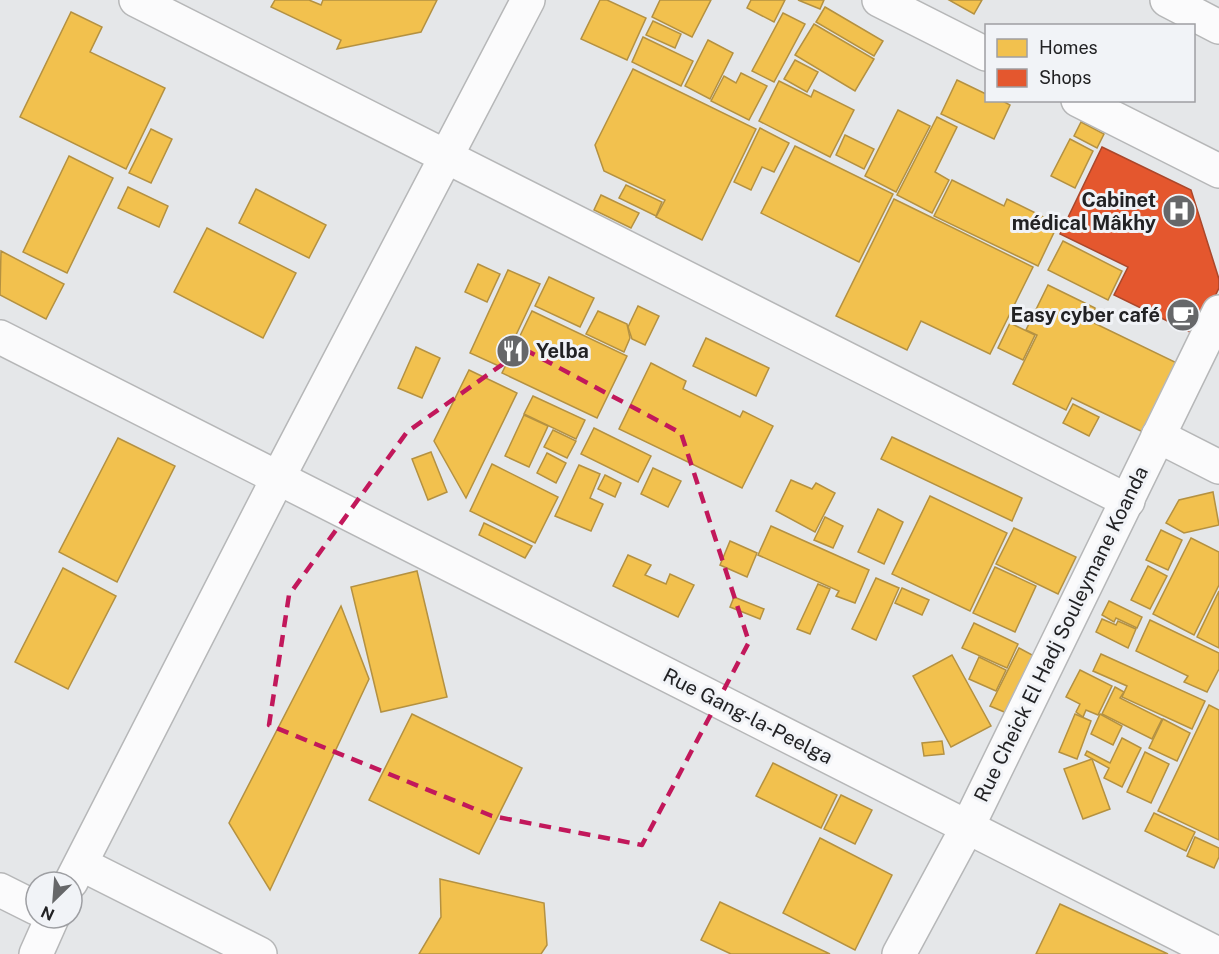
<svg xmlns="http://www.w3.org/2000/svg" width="1219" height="954" font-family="'Public Sans',sans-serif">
<rect width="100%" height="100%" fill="#e5e7e9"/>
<g fill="#f2c14e" stroke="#b49141" stroke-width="1.5">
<path d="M275,0H309L321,5L323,0H437L421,32L337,49L341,40L271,7Z"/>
<path d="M600,0H607L646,18L627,60L581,39Z"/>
<path d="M660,0H711L692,37L652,17Z"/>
<path d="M751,0H785L774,22L747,8Z"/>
<path d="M798,0H824L820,9Z"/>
<path d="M949,0H982L974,14Z"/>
<path d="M825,7L883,41L874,56L816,22Z"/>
<path d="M71,12L102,27L90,52L165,88L126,169L20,117Z"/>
<path d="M783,13L805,24L774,82L752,71Z"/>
<path d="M653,21L681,34L675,48L646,35Z"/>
<path d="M814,24L874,59L855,91L795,55Z"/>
<path d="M643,37L693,61L681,86L632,62Z"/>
<path d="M708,40L733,53L710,99L685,86Z"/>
<path d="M795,60L818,72L807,92L784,79Z"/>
<path d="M633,69L756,129L702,240L656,217L665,200L604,171L595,145Z"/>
<path d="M741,73L767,86L749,120L711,101L724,76L736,83Z"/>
<path d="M957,80L986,94V100H1001L1010,105L994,139L941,114Z"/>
<path d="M779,81L811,97L814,90L854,110L830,157L759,121Z"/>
<path d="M898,110L930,126L896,192L865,176Z"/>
<path d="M937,117L957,127L935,172L949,180L932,213L897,195Z"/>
<path d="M1081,122L1104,134L1097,148L1074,136Z"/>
<path d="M760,128L789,143L774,172L762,167L751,190L734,182Z"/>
<path d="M151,129L172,139L151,183L129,173Z"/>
<path d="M845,135L874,149L864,169L836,155Z"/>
<path d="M1070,139L1093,151L1075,188L1051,176Z"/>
<path d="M795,146L893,194L859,262L761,213Z"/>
<path d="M69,156L113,178L67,273L23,252Z"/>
<path d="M952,180L1004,206L1007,199L1058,224L1038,266L934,216Z"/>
<path d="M626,185L662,202L656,216L619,198Z"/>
<path d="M128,187L168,206L159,227L118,208Z"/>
<path d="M256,189L326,225L309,258L239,223Z"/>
<path d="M601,195L639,213L631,228L594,210Z"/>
<path d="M894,199L1033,267L990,354L921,321L907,350L836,316Z"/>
<path d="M207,228L296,273L263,338L174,292Z"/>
<path d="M1063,241L1122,271L1108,300L1048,270Z"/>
<path d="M1,251L64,284L46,319L0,295Z"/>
<path d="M478,264L500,274L487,302L465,292Z"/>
<path d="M508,270L540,284L501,367L470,353Z"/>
<path d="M549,277L594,298L580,327L535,306Z"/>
<path d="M1048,285L1095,308L1094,323L1179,364L1145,433L1072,398L1066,410L1013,384L1037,335L1026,330Z"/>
<path d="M638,306L659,316L645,345L632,339L628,327Z"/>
<path d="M532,311L627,356L597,418L502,373Z"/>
<path d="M598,311L627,324L630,338L624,352L586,334Z"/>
<path d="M1010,323L1035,335L1023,360L998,348Z"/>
<path d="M706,338L769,368L756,396L693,366Z"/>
<path d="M416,347L440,358L422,398L398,388Z"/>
<path d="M651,363L686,381L683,389L740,417L743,411L773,426L742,488L619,429Z"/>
<path d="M469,370L517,393L466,498L434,441Z"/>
<path d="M533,396L585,420L576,439L524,414Z"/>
<path d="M1073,404L1099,417L1089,436L1063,423Z"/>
<path d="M524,415L548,426L529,467L505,456Z"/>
<path d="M594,428L651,456L638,482L581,454Z"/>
<path d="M553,430L576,441L567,458L544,447Z"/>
<path d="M892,437L1022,498L1012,521L881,459Z"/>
<path d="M118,438L175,466L117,582L59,552Z"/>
<path d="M431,452L447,492L428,500L412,459Z"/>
<path d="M547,453L566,463L556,483L537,473Z"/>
<path d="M492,464L558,497L535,543L470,511Z"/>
<path d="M579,465L600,474L590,498L603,504L591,531L555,516Z"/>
<path d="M653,468L681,481L668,507L641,494Z"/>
<path d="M605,475L621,483L615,497L598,489Z"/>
<path d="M791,480L812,489L816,483L835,493L815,532L776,511Z"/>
<path d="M1213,492L1219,525L1184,533L1166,523L1179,500Z"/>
<path d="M930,496L1007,533L970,611L892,574Z"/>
<path d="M878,509L903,522L884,564L858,552Z"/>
<path d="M825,517L843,526L833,548L814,540Z"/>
<path d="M484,523L532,546L525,558L479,535Z"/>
<path d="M771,526L869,570L855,603L836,596L839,591L758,555Z"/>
<path d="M1014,528L1076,557L1058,594L996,564Z"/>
<path d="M1161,530L1182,540L1168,570L1146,560Z"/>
<path d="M1191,538L1219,552V585L1194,635L1153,614Z"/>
<path d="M730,541L757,553L747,577L720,565Z"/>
<path d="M628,555L651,565L645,575L666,584L670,574L694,585L678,617L613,586Z"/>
<path d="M1148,566L1167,576L1150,609L1131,600Z"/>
<path d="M995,567L1036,586L1015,632L973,613Z"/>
<path d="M63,568L116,596L68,689L15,662Z"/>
<path d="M417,571L447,697L381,712L351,587Z"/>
<path d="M876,578L899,588L876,640L852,629Z"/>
<path d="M818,584L830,589L810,634L797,629Z"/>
<path d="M902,588L929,600L922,615L895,603Z"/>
<path d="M1219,591V648L1197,637Z"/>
<path d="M734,597L764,609L760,619L730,607Z"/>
<path d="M1109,601L1142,617L1137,628L1116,618L1114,622L1102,615Z"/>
<path d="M341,606L369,679L270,890L229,823Z"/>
<path d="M1102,619L1116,625L1118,621L1136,629L1128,648L1096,632Z"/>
<path d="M1150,620L1219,653V669L1207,692L1184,682L1188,676L1136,651Z"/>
<path d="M974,623L1018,644L1007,668L962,648Z"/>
<path d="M1019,648L1036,657L1009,714L990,706Z"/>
<path d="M1101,654L1205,701L1192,729L1122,697L1127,686L1093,671Z"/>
<path d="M952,655L991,726L951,747L913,676Z"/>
<path d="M979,657L1006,670L996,691L969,679Z"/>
<path d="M1080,670L1112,686L1098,715L1086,710L1083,717L1076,712L1080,704L1066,697Z"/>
<path d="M1115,687L1124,692L1120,698L1162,719L1152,739L1102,714Z"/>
<path d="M1209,705L1219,710V840L1158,811Z"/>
<path d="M412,714L522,768L479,854L369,800Z"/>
<path d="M1075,714L1091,721L1077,759L1059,752Z"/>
<path d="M1100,714L1122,726L1113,745L1091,734Z"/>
<path d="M1163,719L1190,733L1177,761L1149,748Z"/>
<path d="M1122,738L1141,748L1122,787L1104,778L1109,768L1085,755L1087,751L1110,763Z"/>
<path d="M942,741L944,754L924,756L922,743Z"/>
<path d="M1145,752L1169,764L1151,803L1127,792Z"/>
<path d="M1092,759L1110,809L1083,819L1064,769Z"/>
<path d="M773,763L837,795L821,828L756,796Z"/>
<path d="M841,795L872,810L855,844L824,829Z"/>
<path d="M1154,813L1195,832L1186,851L1145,831Z"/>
<path d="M1195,837L1219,848V857L1214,868L1187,856Z"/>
<path d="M820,838L892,875L855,950L783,913Z"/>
<path d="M440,879L544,903L547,945L541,954H419L441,917Z"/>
<path d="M720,902L830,954H731L701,940Z"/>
<path d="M1060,904L1168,954H1036Z"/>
</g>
<path fill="#e4572e" stroke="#aa472b" stroke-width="1.5" d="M1102,147L1191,190L1219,279V288L1196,335L1114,295L1128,267L1060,234Z"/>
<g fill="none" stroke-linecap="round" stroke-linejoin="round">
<defs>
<g id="minor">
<path d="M136,0L1128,501"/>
<path d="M879,0L986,54"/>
<path d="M1078,100L1219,171"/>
<path d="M0,337C408,540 811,750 1218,954"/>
<path d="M1158,436L1219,467"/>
<path d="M81,864L260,954"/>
<path d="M0,890L36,908"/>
<path d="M899,954L967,828L1219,312"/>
</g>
<g id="major">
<path d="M1167,0L1219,27"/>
<path d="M71,882L279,476L528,0"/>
<path d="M36,954L52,918"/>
</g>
</defs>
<use href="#minor" stroke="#b6b7b8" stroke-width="36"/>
<use href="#major" stroke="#b6b7b8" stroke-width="36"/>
<use href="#minor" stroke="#fbfbfc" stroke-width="33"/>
<use href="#major" stroke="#fbfbfc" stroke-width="33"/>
</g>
<path fill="none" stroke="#c2185b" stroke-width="4.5" stroke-dasharray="12 8" stroke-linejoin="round" d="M524,349L681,433L749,642L642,845L492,816L269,725L289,595L407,432Z"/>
<defs>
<symbol id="hospital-disc" viewBox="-11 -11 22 22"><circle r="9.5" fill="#666769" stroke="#f1f3f7"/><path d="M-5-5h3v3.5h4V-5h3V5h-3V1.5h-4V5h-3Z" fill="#fff"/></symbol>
<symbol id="cafe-disc" viewBox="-11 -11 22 22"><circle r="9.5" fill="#666769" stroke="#f1f3f7"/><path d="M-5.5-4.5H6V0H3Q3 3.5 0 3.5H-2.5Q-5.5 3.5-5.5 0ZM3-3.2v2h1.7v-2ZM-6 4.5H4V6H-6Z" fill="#fff"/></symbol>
<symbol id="restaurant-disc" viewBox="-11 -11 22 22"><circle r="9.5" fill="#666769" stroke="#f1f3f7"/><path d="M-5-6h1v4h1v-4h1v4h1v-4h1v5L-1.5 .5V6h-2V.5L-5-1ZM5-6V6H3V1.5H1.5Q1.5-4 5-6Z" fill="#fff"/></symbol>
</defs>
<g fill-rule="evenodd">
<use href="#hospital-disc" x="1160" y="192" width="38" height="38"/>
<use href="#cafe-disc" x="1164" y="296" width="38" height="38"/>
<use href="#restaurant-disc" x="494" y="332" width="38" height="38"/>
</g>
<g text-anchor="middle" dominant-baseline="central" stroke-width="6" stroke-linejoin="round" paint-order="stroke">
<g font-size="20" font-weight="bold" fill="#222224" stroke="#f1f3f7" text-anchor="end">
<text x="1156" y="200">Cabinet<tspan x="1156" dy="23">médical Mâkhy</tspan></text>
<text x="1160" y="315">Easy cyber café</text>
<text x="536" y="351" text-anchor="start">Yelba</text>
</g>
<g font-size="20" fill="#222224" stroke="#f1f3f7">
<text transform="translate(1061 634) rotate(-64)">Rue Cheick El Hadj Souleymane Koanda</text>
<text transform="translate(748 716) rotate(27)">Rue Gang-la-Peelga</text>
</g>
</g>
<rect x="985" y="24" width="210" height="78" fill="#f1f3f7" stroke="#9e9fa3" stroke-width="1.5"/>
<rect x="997" y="39" width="30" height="18" fill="#f2c14e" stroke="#9e9fa3" stroke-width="1.5"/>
<text x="1039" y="54" font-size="18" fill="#222224">Homes</text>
<rect x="997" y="69" width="30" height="18" fill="#e4572e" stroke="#9e9fa3" stroke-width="1.5"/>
<text x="1039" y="84" font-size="18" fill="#222224">Shops</text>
<g transform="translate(54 900) rotate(205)"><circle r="28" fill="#f1f3f7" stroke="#9e9fa3" stroke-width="1.5"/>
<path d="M0-4.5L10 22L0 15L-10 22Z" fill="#666769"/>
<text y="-9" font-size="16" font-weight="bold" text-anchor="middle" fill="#222224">N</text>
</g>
</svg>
